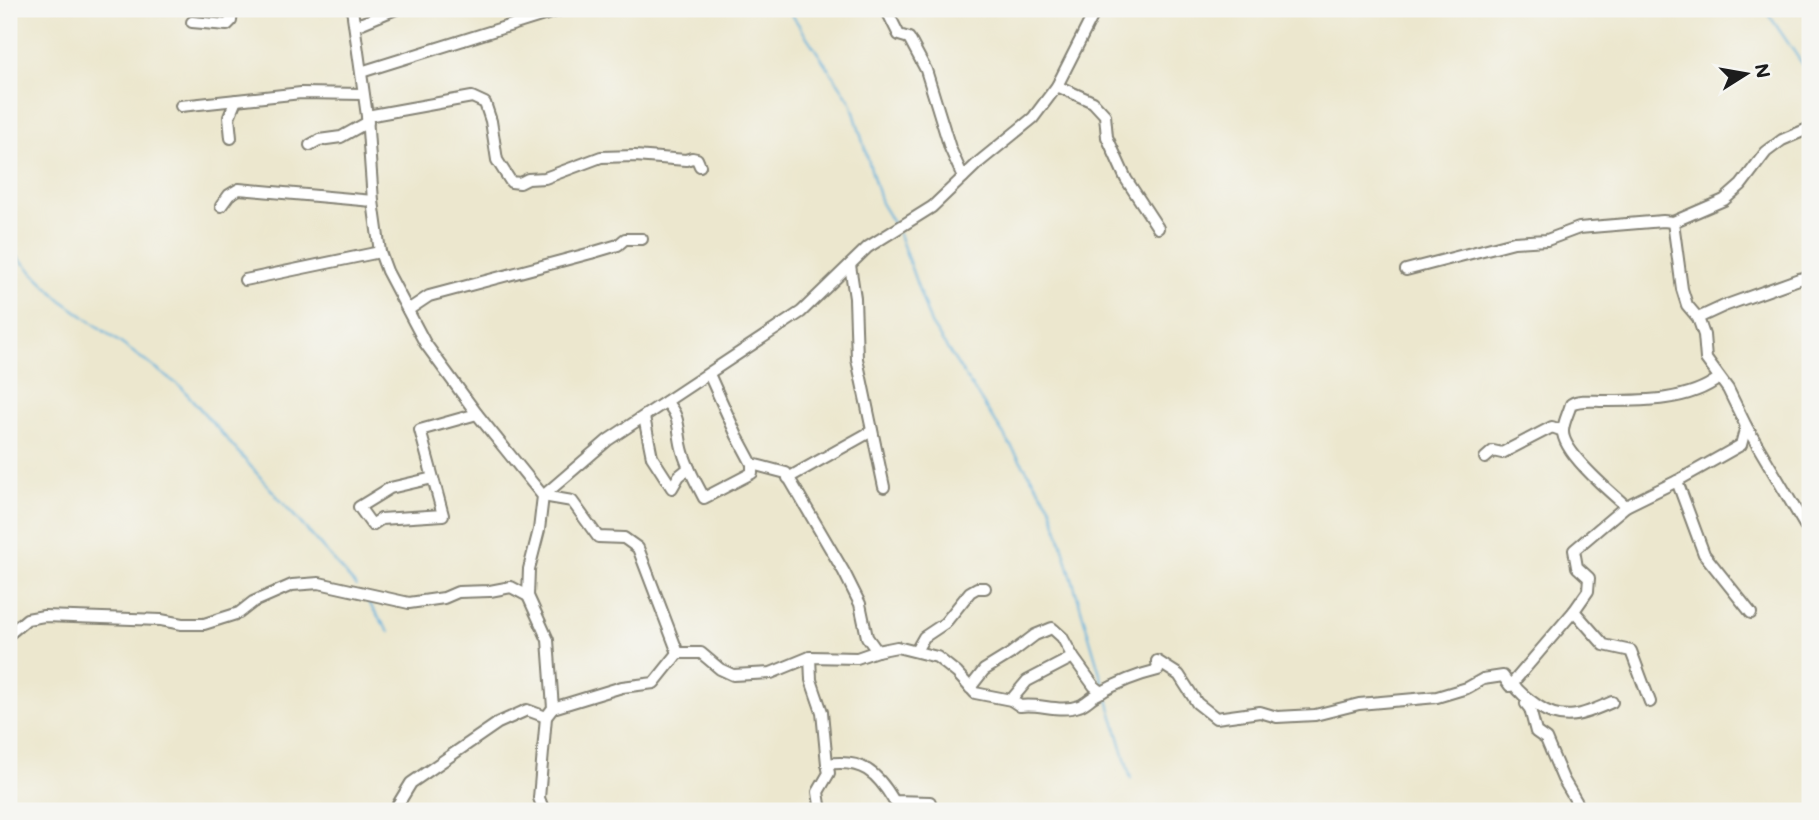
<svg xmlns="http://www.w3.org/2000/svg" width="1819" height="820" font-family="Mali,sans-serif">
<rect width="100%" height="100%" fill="#f6f6f2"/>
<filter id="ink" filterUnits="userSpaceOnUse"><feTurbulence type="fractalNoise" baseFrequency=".0143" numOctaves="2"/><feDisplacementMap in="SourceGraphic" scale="14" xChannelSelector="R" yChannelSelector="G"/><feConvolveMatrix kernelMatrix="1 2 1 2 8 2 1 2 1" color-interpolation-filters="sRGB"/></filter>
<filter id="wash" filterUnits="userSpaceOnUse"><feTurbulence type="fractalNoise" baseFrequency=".00686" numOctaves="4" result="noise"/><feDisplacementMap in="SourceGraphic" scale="28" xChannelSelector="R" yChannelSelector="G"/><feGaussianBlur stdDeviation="1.57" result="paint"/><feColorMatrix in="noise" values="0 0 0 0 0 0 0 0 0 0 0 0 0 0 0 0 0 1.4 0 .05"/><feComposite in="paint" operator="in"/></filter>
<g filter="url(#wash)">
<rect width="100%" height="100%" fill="#ece7ce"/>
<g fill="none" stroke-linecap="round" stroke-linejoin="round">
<g stroke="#63b0dc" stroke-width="2">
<path d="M788,9L851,102L881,203L895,226"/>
<path d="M1765,9L1810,75"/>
<path d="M899,234L931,324L1051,507L1104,687"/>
<path d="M9,249L60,299L181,387L356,586"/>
<path d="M366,599L389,632"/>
<path d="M1107,696L1131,779"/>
</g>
</g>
</g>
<g filter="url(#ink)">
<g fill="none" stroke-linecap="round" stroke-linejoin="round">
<defs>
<g id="minor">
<path d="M352,9L367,116L373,201L380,252L387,271L425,343L477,414L543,496L539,530L529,569L528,596L548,640L553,708L546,717L539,798L544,811"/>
<path d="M886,9L899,35L909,38L926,70L950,148L963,177"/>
<path d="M192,22L227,25L231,21L232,9"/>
<path d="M355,26L396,9"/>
<path d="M361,72L563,9"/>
<path d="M1057,86L1093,102L1105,115L1107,137L1126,179L1158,228"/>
<path d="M181,106L301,93L363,94"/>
<path d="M367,116L472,97L485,103L491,121L497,160L511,182L520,183L528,179L545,178L601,157L635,156L686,160L692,158L697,159L700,166"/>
<path d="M1810,128L1782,140L1766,152L1741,185L1724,200L1673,222L1682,289L1687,305L1698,318L1704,335L1706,359L1728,389L1746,426L1810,534"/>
<path d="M231,138L229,117L236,100"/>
<path d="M310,145L319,140L341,137L368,122"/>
<path d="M221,206L229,195L239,189L373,201"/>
<path d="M850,265L855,298L857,359L884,487"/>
<path d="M1406,270L1514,242L1547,240L1579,228L1663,221L1673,222"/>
<path d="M245,280L380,252"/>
<path d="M408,310L429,296L591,253L618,245L625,239H642"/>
<path d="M1698,318L1724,306L1799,279L1810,277"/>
<path d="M709,374L737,436L752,464L786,473L844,572L860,604L867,637L877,651"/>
<path d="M666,402C681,417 677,428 682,448C686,466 696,482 704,498L752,473V464"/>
<path d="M644,417L652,457L672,488L679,476L689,468"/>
<path d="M1485,458L1493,451L1502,453L1552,427L1563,431"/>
<path d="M433,478L390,488L359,507L372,525L381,519L443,515L420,430L477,414"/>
<path d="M788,478L872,431"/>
<path d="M1677,481L1704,554L1751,613"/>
<path d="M1626,506C1610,492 1562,452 1563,431C1563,423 1569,412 1571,404C1580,399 1593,401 1603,401C1640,401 1688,402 1719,378"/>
<path d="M9,634L27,619L44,616L161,620L182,624H204L239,613L253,602L292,585L319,583L409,603L444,598L458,592L490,591L511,587L528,596"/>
<path d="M916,651L924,637L945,623L970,592L977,588H985"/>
<path d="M678,653L638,548L624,538L598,537L572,501L543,496L608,440L801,312L868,247L932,207L979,162L1033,118L1057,86L1096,9"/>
<path d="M810,657L811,680L822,712L827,764C862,759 877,772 894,801L930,802"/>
<path d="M1513,683C1519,693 1528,699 1538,706C1564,724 1585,714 1612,702"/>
<path d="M970,688L984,670L1010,654L1035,635L1052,628L1062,637L1073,657"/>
<path d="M1011,700L1027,681L1073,657L1094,686L1102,692"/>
<path d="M1529,701L1526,704L1530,709L1536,732L1546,739L1563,779L1582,811"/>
<path d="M1650,702L1631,651L1604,645L1574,611L1588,591L1589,578L1577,567L1574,550L1626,506L1677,481L1741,445L1746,426"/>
<path d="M553,708L622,687L654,683L678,653H701L720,669L733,675L771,673L810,657L857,658L877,651L897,647L937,657L957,673L975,693L1011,700L1020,706C1039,703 1060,713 1079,706C1086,704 1091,697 1098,694C1117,683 1137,675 1158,670L1157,661L1179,675L1197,703L1216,718L1260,712L1277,717L1315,715L1359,704L1437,697L1467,688L1483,679L1503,676L1510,686L1574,611"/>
<path d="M394,811L411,783L498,723L527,710L546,717"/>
<path d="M821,811L818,792L829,773L827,764"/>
</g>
</defs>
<use href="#minor" stroke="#848275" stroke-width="14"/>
<use href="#minor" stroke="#fff" stroke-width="10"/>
</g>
</g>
<rect width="1819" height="820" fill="none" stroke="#f6f6f2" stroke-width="35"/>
<g transform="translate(1746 74) rotate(79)" stroke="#f6f6f2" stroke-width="5" paint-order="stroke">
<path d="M0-5L12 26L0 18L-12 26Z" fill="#1c1c1c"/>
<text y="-10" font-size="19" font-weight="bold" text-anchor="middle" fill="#1c1c1c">N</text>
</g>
</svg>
